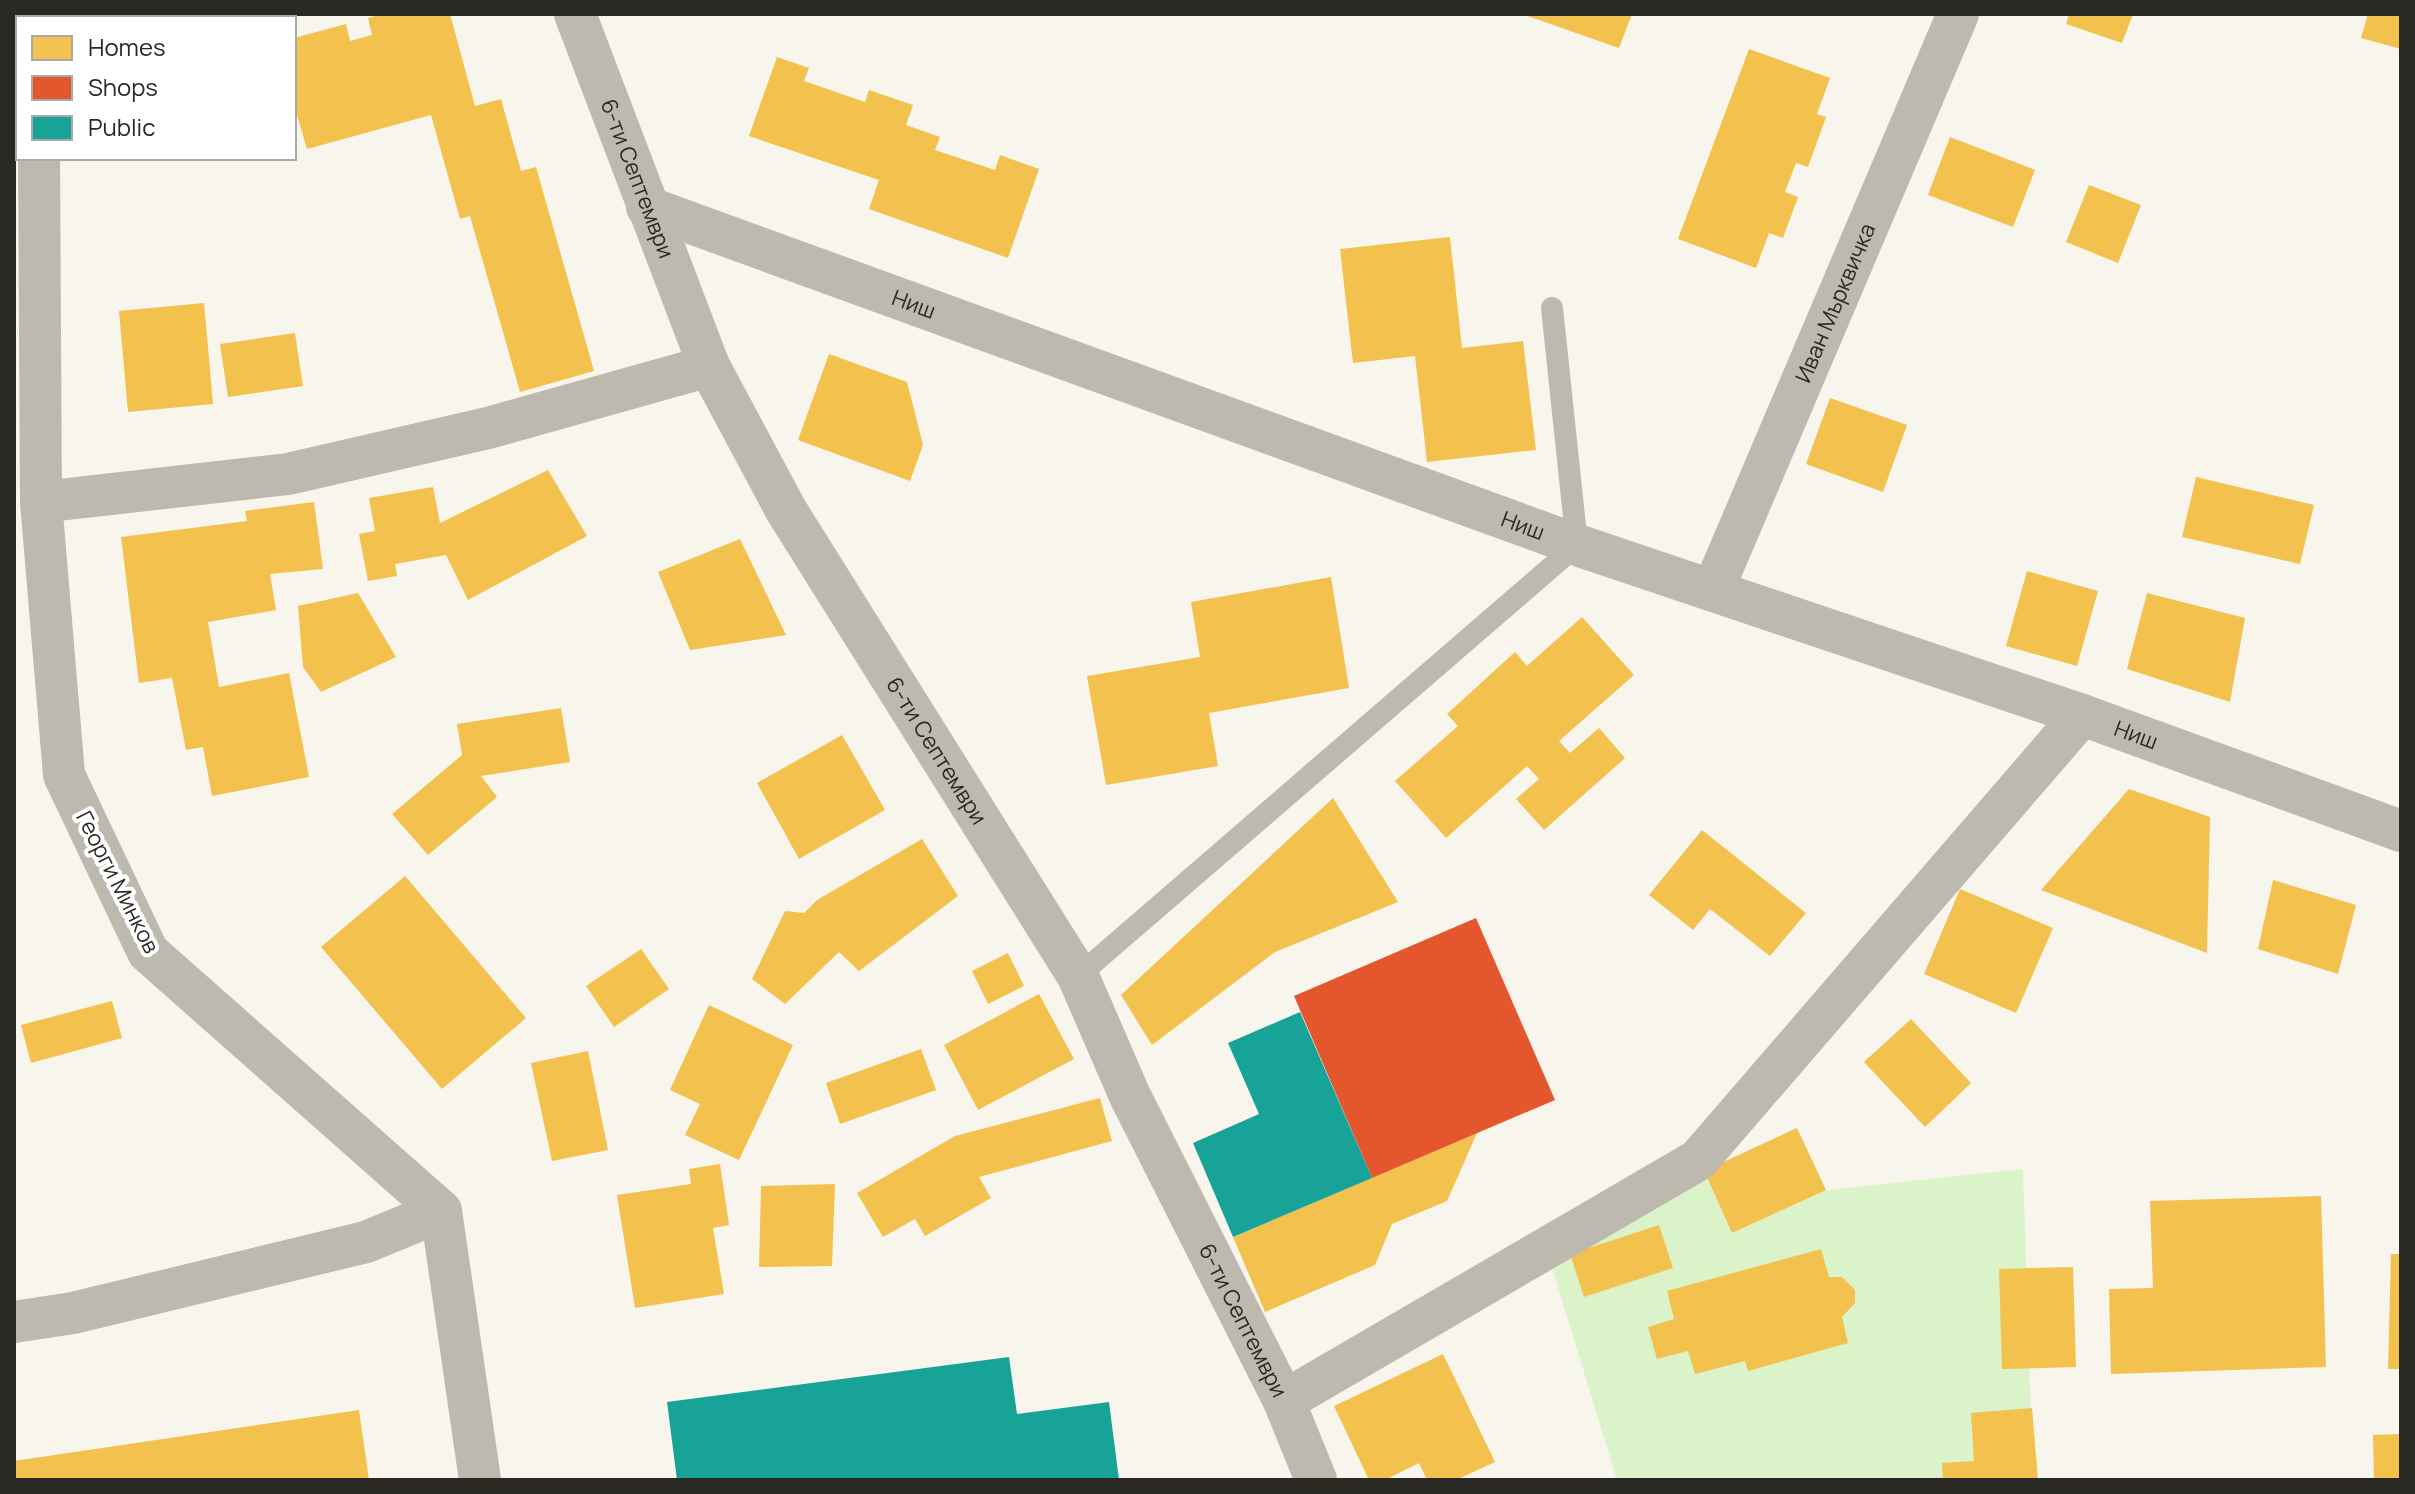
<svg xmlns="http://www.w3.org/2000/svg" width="2415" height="1494" font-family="Manrope,sans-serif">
<rect width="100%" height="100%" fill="#f8f5ec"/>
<path fill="#dbf3c9" d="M1698,1160L1732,1233L1826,1190L2023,1169L2031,1416L2037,1471L1923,1480H1617L1546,1248Z"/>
<g fill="#f2c14e">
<path d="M383,14H450L475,106L501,99L521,171L536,167L594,371L520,392L470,216L460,219L431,115L307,149L294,105V38L346,24L350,41L372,35L368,18Z"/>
<path d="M1522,14H1632L1619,48Z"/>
<path d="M2069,14H2133L2122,43L2066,24Z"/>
<path d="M2368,14H2401V49L2361,38Z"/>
<path d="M1749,49L1830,78L1817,114L1826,117L1808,167L1796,163L1785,192L1798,197L1783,238L1769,233L1756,268L1678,239Z"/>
<path d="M777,57L809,68L804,81L865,102L869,90L913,105L906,125L940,137L935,150L995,170L1000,155L1039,169L1008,258L869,209L879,180L749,136Z"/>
<path d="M1950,137L2035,170L2013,227L1928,195Z"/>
<path d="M2089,185L2141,205L2118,263L2066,242Z"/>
<path d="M1450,237L1462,348L1523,341L1536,450L1427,462L1415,356L1353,363L1340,249Z"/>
<path d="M204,303L213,404L128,412L119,311Z"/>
<path d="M295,333L303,386L228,397L220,344Z"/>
<path d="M829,354L907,382L923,445L910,481L798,440Z"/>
<path d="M1830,398L1907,425L1883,492L1806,464Z"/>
<path d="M548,470L587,536L468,600L446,555L395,564L397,576L368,581L359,534L375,531L369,498L433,487L440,523Z"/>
<path d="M2196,477L2314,505L2300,564L2182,537Z"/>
<path d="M314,502L323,569L270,574L276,610L208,622L219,687L289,673L309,777L212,796L203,747L186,750L172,678L139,683L121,537L247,521L245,511Z"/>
<path d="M740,539L786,635L690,650L658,572Z"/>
<path d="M2027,571L2098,591L2077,666L2006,646Z"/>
<path d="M1331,577L1349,688L1209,713L1218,766L1106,785L1087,676L1200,657L1191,602Z"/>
<path d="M358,593L396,657L321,692L303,667L298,606Z"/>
<path d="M2147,593L2245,618L2230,702L2127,669Z"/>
<path d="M1582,617L1634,675L1559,741L1570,753L1599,728L1625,758L1544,830L1516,799L1539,779L1527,766L1446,838L1395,781L1458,726L1447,714L1515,652L1527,666Z"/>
<path d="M561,708L570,762L481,776L497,797L428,855L392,814L462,755L457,724Z"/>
<path d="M842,735L885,810L799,859L757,783Z"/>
<path d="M2129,789L2210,817L2207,953L2041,890Z"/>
<path d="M1333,798L1398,902L1275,952L1152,1045L1121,995Z"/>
<path d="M1702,830L1806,913L1770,956L1710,909L1693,930L1649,895Z"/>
<path d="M922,839L958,896L859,971L839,952L785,1004L752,979L785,911L804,913L817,900Z"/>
<path d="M405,876L526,1018L442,1089L321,947Z"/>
<path d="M2273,880L2356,905L2338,974L2258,949Z"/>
<path d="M1960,889L2053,928L2016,1013L1924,974Z"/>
<path d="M641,949L669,989L614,1027L586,986Z"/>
<path d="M1008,953L1024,986L988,1004L972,971Z"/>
<path d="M1039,994L1074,1059L978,1110L944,1045Z"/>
<path d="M112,1001L122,1038L31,1063L21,1025Z"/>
<path d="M709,1005L793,1045L739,1160L685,1135L700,1104L670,1090Z"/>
<path d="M1911,1019L1971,1083L1925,1127L1864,1062Z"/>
<path d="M921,1049L936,1090L840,1124L826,1083Z"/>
<path d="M588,1051L608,1150L552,1161L531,1063Z"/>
<path d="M1100,1098L1112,1141L979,1177L991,1198L925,1236L915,1219L883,1237L857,1193L955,1136Z"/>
<path d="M1797,1128L1826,1190L1732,1233L1704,1171Z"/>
<path d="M1477,1133L1447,1201L1392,1224L1375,1265L1265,1312L1233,1237Z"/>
<path d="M720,1164L729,1225L713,1228L724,1294L635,1308L617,1195L691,1184L689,1169Z"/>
<path d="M835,1184L832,1266L759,1267L761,1186Z"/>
<path d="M2321,1196L2326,1367L2111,1374L2109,1289L2153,1288L2150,1201Z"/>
<path d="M1659,1225L1673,1268L1584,1297L1570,1254Z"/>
<path d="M1821,1249L1829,1277H1842L1855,1290V1303L1842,1317L1848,1343L1748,1371L1745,1361L1695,1374L1688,1351L1657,1359L1648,1327L1674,1319L1667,1291Z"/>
<path d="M2391,1254H2401V1369H2388Z"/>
<path d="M2073,1267L2076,1367L2002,1369L1999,1269Z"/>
<path d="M1443,1354L1495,1462L1456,1480H1427L1419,1463L1385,1480H1369L1334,1406Z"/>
<path d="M2032,1408L2038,1480H1943L1942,1463L1974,1461L1971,1413Z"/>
<path d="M359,1410L369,1480H14V1461Z"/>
<path d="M2401,1434V1480H2374L2373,1435Z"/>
</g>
<path fill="#e4572e" d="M1476,918L1555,1100L1372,1178L1294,996Z"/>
<g fill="#17a398">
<path d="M1300,1012L1372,1178L1233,1237L1193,1143L1259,1114L1228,1043Z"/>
<path d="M1009,1357L1017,1414L1109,1402L1119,1480H677L667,1402Z"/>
</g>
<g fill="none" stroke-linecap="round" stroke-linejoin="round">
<path stroke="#beb9ae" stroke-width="22" d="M1078,976L1577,545L1552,308"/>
<g stroke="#beb9ae" stroke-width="42">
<path d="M38,14V18"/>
<path id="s1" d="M575,14L709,366L786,510L1078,976L1130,1096L1284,1401L1316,1480"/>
<path d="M39,158L41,502L64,775L148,952L441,1211L480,1480"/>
<path id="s2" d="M647,207L1577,545L2082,715L2401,831"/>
<path d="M41,502L288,474L488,428L709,366"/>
<path id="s3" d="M1713,590L1958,14"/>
<path d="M14,1322L73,1313L366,1242L441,1211"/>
<path d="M1284,1401L1698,1160L2082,715"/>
</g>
</g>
<g text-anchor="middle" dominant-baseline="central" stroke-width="8" stroke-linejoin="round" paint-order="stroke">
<g font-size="22" fill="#2a2822" stroke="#fff">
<text stroke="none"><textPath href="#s1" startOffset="176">6-ти Септември</textPath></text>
<text stroke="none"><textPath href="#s3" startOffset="312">Иван Мърквичка</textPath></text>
<text stroke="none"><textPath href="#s2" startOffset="284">Ниш</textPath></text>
<text stroke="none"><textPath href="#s2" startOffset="932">Ниш</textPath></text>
<text stroke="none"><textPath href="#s2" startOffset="1580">Ниш</textPath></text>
<text stroke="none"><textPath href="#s1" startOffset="824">6-ти Септември</textPath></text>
<text transform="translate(118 882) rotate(63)">Георги Минков</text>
<text stroke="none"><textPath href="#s1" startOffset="1472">6-ти Септември</textPath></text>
</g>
</g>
<rect width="2415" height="1494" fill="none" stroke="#2a2822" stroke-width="32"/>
<rect x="16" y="16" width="280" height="144" fill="#ffffff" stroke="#aaa9a7" stroke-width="2"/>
<rect x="32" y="36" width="40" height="24" fill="#f2c14e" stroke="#aaa9a7" stroke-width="2"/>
<text x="88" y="56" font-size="24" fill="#2a2822">Homes</text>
<rect x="32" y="76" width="40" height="24" fill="#e4572e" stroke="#aaa9a7" stroke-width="2"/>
<text x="88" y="96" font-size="24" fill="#2a2822">Shops</text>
<rect x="32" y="116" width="40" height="24" fill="#17a398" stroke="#aaa9a7" stroke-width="2"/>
<text x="88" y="136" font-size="24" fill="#2a2822">Public</text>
</svg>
